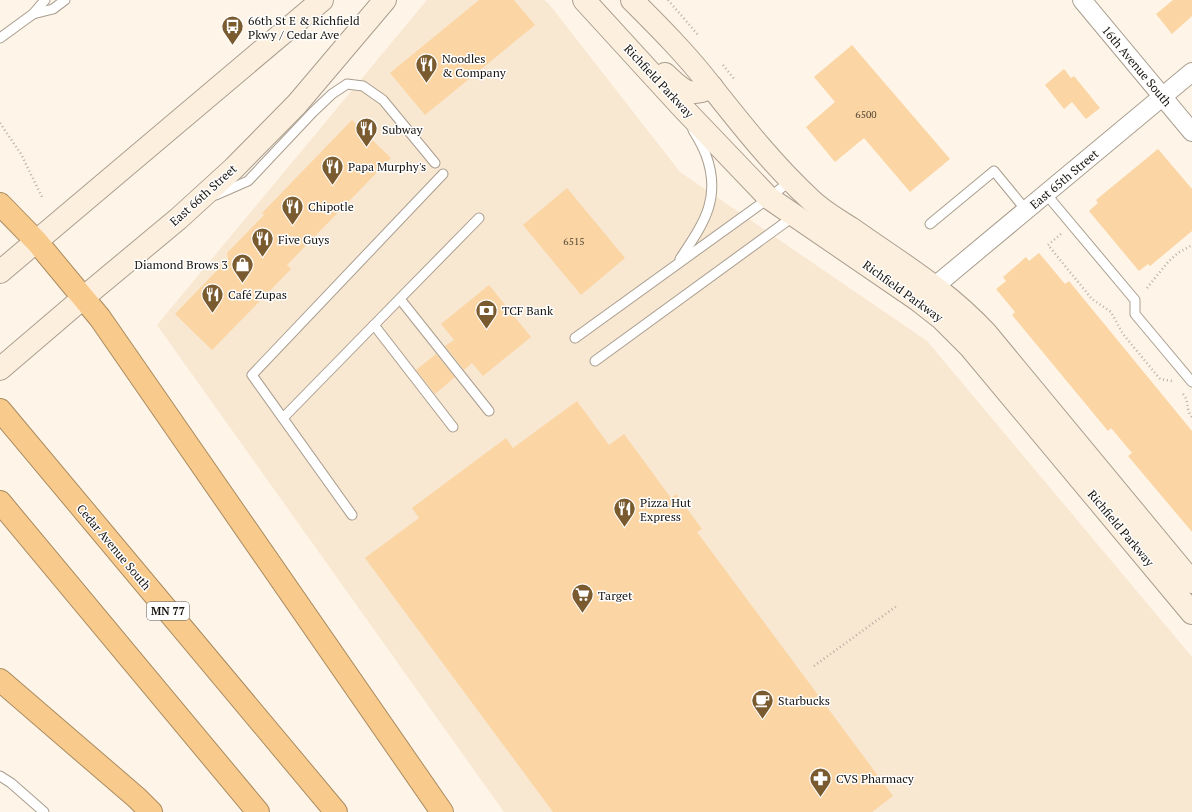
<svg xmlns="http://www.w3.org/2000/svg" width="1192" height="812" font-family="'PT Serif',serif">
<rect width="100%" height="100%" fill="#fef4e7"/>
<path fill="#f8e7d1" d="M427,0H544L549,4L680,172L927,341L1192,657V812H504L157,325Z"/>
<g fill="#fbd6a4">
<path d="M479,0H514L535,25L425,115L390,73Z"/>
<path d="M1173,0H1192V16L1172,34L1156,14Z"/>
<path d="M852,45L950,159L910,192L864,138L835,162L806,127L835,102L814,77Z"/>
<path d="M1064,69L1071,78L1074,76L1100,108L1086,119L1072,102L1064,109L1045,85Z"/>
<path d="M352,120L391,158L287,265L291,269L212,350L175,314L228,259L227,253L264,215L262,213Z"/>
<path d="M1158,149L1192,189V231L1150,266L1148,264L1139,271L1089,211L1098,203L1096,200Z"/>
<path d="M567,188L625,258L581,295L523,225Z"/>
<path d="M1039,253L1065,284L1069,281L1192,431V532L1128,456L1132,453L1111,428L1108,431L1012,315L1015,312L996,289L1006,281L1003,277L1026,257L1029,261Z"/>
<path d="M489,285L531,337L483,376L472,363L464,370L445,346L454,340L441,324Z"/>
<path d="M436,354L455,377L435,394L416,370Z"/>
<path d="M577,401L609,445L624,434L671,498L676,494L702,529L697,532L893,796L872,812H553L365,558L419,518L412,508L506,438L513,448Z"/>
</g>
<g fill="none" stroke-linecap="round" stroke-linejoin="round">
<defs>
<g id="lane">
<path d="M33,14L53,9L65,0"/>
<path d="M0,38L33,14L45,0"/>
<path d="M1046,194L1135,300V314L1192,382"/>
<path d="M216,195L248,181L313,112L332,94L347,84L363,86L383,100L435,163"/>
<path d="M930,224L994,171L1026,210"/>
<path d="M680,259C703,224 722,199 706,155C703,147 698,138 693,130"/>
<path d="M400,299L489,411"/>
<path d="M575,338L769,198L790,181"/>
<path d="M595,361L794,216"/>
<path d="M283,418L374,325"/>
<path d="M453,427L374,325L479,218"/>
<path d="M352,515L252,375L443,174"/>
<path d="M0,776L11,783L44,812"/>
</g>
<g id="street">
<path d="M1082,0L1192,132"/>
<path d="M935,286L1192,72"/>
</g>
<g id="secondary">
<path d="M584,0L681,106L769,198L918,300L941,318L970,347L1192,613"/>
<path d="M632,0C659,27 687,55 710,85C741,124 773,165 810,199C822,211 838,220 852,229C900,263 945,289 986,333L1192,582"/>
<path d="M665,74C683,91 688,98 712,87"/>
<path d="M0,272L322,0"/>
<path d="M0,369L83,298L178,219L234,168L297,104L385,0"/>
</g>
<g id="highway">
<path d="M0,204L37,242L100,318L442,812"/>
<path d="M0,410L336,812"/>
<path d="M0,502L258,812"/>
<path d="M0,680L137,798L151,812"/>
</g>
</defs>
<use href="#lane" stroke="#a99e8f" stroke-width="11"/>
<use href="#street" stroke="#a99e8f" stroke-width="20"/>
<use href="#secondary" stroke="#a99e8f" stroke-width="24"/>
<use href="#highway" stroke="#a98b60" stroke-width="24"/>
<g stroke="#b7afa4" stroke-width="2.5" stroke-dasharray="1 3" stroke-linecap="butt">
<path d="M668,0L699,36"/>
<path d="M723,65L735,80"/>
<path d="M0,123L21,154L42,197"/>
<path d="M1061,234L1048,245L1092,299L1111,312L1123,334L1160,379L1172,381"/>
<path d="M1147,288L1168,262L1178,253L1192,245"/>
<path d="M1183,394C1190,402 1185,409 1192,417"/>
<path d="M814,666L898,605"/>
</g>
<use href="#lane" stroke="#fff" stroke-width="9"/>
<use href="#street" stroke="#fff" stroke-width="18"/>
<use href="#secondary" stroke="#fdefdd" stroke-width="22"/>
<use href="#highway" stroke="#f8cb8d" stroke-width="22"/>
</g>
<defs>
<symbol id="bus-pin" viewBox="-11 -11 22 30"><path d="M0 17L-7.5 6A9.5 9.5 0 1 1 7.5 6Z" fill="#7a5b30" stroke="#fff"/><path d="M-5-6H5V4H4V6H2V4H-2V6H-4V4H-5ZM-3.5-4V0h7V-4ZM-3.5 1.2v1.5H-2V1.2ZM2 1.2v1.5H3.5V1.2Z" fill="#fff"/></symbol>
<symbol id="restaurant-pin" viewBox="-11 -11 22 30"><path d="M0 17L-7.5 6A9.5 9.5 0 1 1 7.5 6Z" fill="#7a5b30" stroke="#fff"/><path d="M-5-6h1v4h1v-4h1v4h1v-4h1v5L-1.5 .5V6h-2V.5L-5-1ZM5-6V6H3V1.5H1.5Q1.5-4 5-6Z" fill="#fff"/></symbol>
<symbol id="shop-pin" viewBox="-11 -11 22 30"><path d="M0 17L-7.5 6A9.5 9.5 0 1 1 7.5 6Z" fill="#7a5b30" stroke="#fff"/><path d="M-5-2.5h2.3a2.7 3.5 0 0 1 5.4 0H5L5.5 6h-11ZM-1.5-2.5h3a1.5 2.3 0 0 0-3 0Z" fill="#fff"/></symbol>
<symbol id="bank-pin" viewBox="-11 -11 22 30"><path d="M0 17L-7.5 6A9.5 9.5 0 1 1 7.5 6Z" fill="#7a5b30" stroke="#fff"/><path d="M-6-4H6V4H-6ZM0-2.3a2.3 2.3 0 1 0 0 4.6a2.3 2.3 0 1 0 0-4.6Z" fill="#fff"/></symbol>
<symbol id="supermarket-pin" viewBox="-11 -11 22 30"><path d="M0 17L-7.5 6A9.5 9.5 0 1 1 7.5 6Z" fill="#7a5b30" stroke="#fff"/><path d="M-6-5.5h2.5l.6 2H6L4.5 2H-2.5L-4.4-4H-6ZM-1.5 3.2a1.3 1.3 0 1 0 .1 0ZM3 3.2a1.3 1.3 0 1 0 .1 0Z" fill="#fff"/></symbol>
<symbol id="cafe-pin" viewBox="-11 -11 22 30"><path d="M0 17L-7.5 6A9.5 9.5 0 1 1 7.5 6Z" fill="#7a5b30" stroke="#fff"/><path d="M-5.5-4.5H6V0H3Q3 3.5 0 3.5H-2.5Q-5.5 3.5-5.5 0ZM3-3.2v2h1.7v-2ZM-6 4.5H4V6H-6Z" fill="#fff"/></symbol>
<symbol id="pharmacy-pin" viewBox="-11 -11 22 30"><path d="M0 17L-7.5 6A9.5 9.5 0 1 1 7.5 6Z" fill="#7a5b30" stroke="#fff"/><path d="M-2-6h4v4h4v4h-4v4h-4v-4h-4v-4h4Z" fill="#fff"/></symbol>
</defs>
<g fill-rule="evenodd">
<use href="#bus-pin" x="220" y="14" width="25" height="34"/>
<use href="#restaurant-pin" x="414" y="52" width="25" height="34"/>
<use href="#restaurant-pin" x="354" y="116" width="25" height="34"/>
<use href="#restaurant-pin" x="320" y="154" width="25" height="34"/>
<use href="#restaurant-pin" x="280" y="194" width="25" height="34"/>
<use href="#restaurant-pin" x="250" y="226" width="25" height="34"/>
<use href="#shop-pin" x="230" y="252" width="25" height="34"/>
<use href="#restaurant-pin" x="200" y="282" width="25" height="34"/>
<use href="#bank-pin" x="474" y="298" width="25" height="34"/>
<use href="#restaurant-pin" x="612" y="496" width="25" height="34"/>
<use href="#supermarket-pin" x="570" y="582" width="25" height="34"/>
<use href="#cafe-pin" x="750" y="688" width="25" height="34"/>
<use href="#pharmacy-pin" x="808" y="766" width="25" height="34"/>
</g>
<g text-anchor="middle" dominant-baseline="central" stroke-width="3" stroke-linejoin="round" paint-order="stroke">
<g font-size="10" fill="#504433">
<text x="866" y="114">6500</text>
<text x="574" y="241">6515</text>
</g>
<rect fill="#fff" stroke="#5d5a56" stroke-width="1" x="147" y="602" width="42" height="18" rx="3"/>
<g font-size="11" font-weight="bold" fill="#17130d">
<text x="168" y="611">MN 77</text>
</g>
<g font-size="12" fill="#17130d" stroke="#fff" text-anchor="start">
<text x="248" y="20">66th St E &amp; Richfield<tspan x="248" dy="14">Pkwy / Cedar Ave</tspan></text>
<text x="442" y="58">Noodles<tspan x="442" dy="14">&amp; Company</tspan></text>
<text x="382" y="129">Subway</text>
<text x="348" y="166">Papa Murphy's</text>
<text x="308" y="206">Chipotle</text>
<text x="278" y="239">Five Guys</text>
<text x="228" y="264" text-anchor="end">Diamond Brows 3</text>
<text x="228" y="294">Café Zupas</text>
<text x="502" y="310">TCF Bank</text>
<text x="640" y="502">Pizza Hut<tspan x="640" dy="14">Express</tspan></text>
<text x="598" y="595">Target</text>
<text x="778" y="700">Starbucks</text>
<text x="836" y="778">CVS Pharmacy</text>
</g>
<g font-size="12" fill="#17130d" stroke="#fff">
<text transform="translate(1137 66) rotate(50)">16th Avenue South</text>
<text transform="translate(659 81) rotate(47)">Richfield Parkway</text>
<text transform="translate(1064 179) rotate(-40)">East 65th Street</text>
<text transform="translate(203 195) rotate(-42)">East 66th Street</text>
<text transform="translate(903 291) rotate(36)">Richfield Parkway</text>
<text transform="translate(1121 528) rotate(50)">Richfield Parkway</text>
<text transform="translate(114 547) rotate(50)">Cedar Avenue South</text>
</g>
</g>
</svg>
